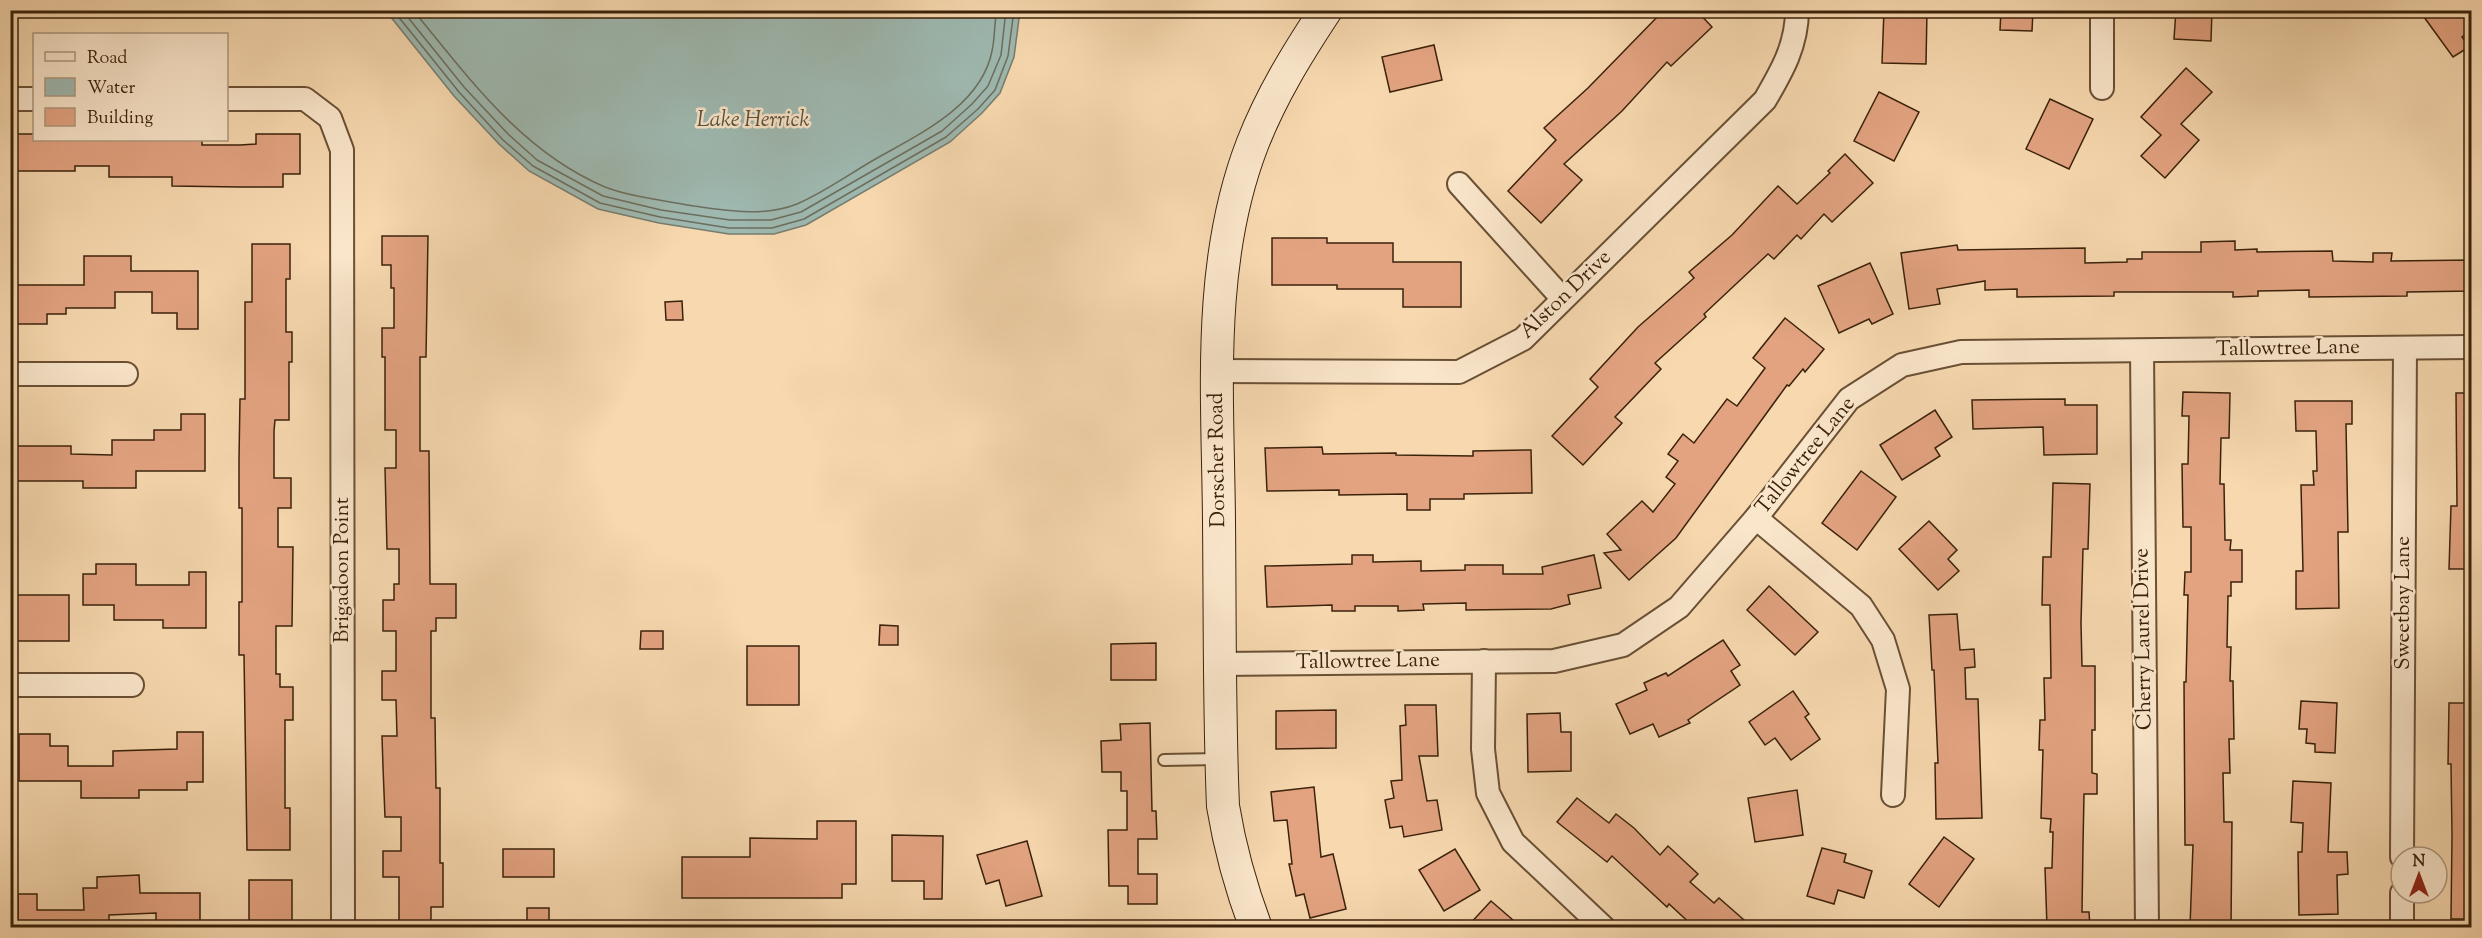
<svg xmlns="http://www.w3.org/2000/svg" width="2482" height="938" font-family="'Sorts Mill Goudy',serif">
<rect width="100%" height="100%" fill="#f7d8af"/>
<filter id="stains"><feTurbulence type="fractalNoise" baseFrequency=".00333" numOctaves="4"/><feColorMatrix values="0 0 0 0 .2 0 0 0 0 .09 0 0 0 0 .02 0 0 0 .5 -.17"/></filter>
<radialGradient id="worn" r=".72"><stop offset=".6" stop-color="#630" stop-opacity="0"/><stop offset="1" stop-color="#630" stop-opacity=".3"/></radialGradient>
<path fill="#9eb9b1" stroke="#767d6f" stroke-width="1.5" d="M386,11H1020L1014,57L1000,93L982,113L950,142L806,225L774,234H729L659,223L598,209L529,171L499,144L454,96Z"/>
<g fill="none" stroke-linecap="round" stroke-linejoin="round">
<g stroke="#6c6e5e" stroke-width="1.5">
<path d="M393,10L459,92L503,140L533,166L600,203L660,217L729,228H772L804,219L946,137L978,109L995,90L1008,56L1014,10"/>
<path d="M402,10L464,87L508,134L537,160L603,196L661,210L730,220H771L801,212L942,131L972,104L988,86L1001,55L1006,10"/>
<path d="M413,10C469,78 522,152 605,187C631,197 666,201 694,206C728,211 764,217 797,204C823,193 848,175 872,161C917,135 981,107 992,51C995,38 994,24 997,10"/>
</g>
</g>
<g fill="#e3a381" stroke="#3b220b" stroke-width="1.5">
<path d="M1664,10H1696L1712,27L1671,66L1667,62L1622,111L1564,164L1582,180L1541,223L1508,191L1556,140L1544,128L1588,88Z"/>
<path d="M1884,10H1927L1926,64L1882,63Z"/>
<path d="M2001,10H2033L2032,31L2000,30Z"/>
<path d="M2176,10H2212L2211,41L2174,39Z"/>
<path d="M2432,10H2472V30L2462,37L2469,47L2453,57L2424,17Z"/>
<path d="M1434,45L1442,80L1390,92L1382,57Z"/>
<path d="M2186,68L2212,92L2181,124L2199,140L2165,178L2141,156L2161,135L2141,117Z"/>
<path d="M1879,92L1919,112L1894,161L1854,141Z"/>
<path d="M2050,99L2093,119L2069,169L2026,149Z"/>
<path d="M14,134H34V140H202V145H240L256,144V134H300V174H283V187H240L172,186V177H109V166H75V171H14Z"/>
<path d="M1845,154L1873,183L1832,222L1824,214L1801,239L1797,235L1774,259L1768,254L1704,314L1706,317L1655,363L1661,369L1615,417L1622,423L1583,465L1552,436L1598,387L1590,379L1638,327L1694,278L1689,272L1732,235L1778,186L1797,204L1830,173L1828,171Z"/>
<path d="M382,236H428L426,357H420V451H429L430,584H456V618H436V631H431V718H435L436,788H440V863H443V907H431V927H399V877H383V851H401V817H385L383,767L382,736H397L396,700H382V671H396V631H383V600H394V584H399V549H387L385,468H396V430H385V357H382V328H394V288H391V265H382Z"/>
<path d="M1272,238H1327V243H1393V262H1461V307H1403V289H1337V285H1272Z"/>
<path d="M2235,241V250L2257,249V252L2332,251L2333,261L2373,262V253H2392L2391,261L2472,260V291L2407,292V296L2309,297V290L2258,291V296L2233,297V292H2114V296L2017,297V289L1985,290V281L1937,289L1940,304L1909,309L1901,253L1957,245L1958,250L2085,248V263L2127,262V259H2142V252H2201V242Z"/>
<path d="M252,244H290V279H286V332H292V362H289V420H275L274,431V478H291V508H278V547H293L292,626H276V674H280V687H293V720H285V808H290V850H247L244,655H239V602H242V508H239V459L240,399H245V302H252Z"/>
<path d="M84,256H131V271H198V329H177V313H152V292H115V308H66V314H47V324H14V285H84Z"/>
<path d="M1870,263L1893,314L1872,324L1869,319L1839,333L1818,286Z"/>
<path d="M682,301L683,320H666L665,302Z"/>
<path d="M1785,318L1824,349L1805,372L1803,369L1789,386L1787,385L1676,538L1629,580L1604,553L1621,550L1607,534L1642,501L1653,512L1675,484L1666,477L1678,461L1668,454L1683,434L1694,443L1727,399L1737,406L1765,368L1753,358Z"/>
<path d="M2183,392L2230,393L2229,438H2221L2220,484H2224L2225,540H2231L2230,550H2242V582H2231V596H2228L2227,647H2231L2230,681H2233L2234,739H2229L2230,773H2223L2224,822H2232L2231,927H2190L2193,845H2185L2184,682H2186L2188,595H2184L2185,572H2191V527H2183L2182,464H2188L2189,416H2182Z"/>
<path d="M2456,393H2472V569H2449L2451,506H2457Z"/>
<path d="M2065,399V405H2097V454L2044,455L2043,427L1973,429L1972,400Z"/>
<path d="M2295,401H2352V424H2346L2348,532H2338L2339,608L2296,609V571H2303L2301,485H2314L2313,471H2317L2316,431H2296Z"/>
<path d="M1935,410L1952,437L1935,448L1940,456L1902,480L1880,445Z"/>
<path d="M181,414H205V471H136V488H83V481H14V446H71V454L112,455V440H154V430H181Z"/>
<path d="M1322,447L1323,454L1396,453V455L1473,456V451L1531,450L1532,493L1464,494V499H1430V510H1407V494L1339,495V490L1267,491L1265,448Z"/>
<path d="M1861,471L1896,497L1857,550L1822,523Z"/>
<path d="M2053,483L2090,484L2088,549H2083L2081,623L2082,666H2095V730H2092V773L2097,774V794H2084L2083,845L2082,912H2089L2090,927H2047L2045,868H2052L2053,832H2050L2051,819L2041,818L2043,750H2039L2040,720H2045L2044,678H2051L2050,605H2042L2043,557H2051Z"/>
<path d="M1929,521L1957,550L1948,559L1959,571L1938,590L1899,549Z"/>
<path d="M1352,555H1373V562L1421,561V571L1465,570V565H1503V574H1543L1542,567L1594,555L1601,588L1568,595L1570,604L1551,609L1466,610V603L1423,604L1424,610L1398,611V606H1355V611H1332V605L1267,607L1265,566L1352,564Z"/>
<path d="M96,564H136V585H189V572H206V628H163V620H114V605H83V574H96Z"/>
<path d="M1769,586L1818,632L1795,655L1747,610Z"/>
<rect x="15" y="595" width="54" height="46"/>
<path d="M1957,614L1960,650L1974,649L1975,667L1965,668L1966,699H1978L1982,818L1936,819L1935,763H1938L1934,670H1932L1929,615Z"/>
<path d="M880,625L898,626V645H879Z"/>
<path d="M641,631H663V649H640Z"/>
<path d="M1723,640L1740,665L1731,671L1740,685L1688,720L1690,723L1659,737L1653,724L1630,734L1616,704L1647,690L1644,683L1666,673L1668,676Z"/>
<path d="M1156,643V680H1111V644Z"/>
<rect x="747" y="646" width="52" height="59"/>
<path d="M1793,691L1809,714L1805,717L1820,739L1791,760L1775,738L1765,745L1749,722Z"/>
<path d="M2301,701L2337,703L2335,753L2315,752V744L2306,743L2307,729H2299Z"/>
<path d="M2449,703H2472V919H2451L2452,836L2451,764H2448Z"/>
<path d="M1405,705H1436L1438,756H1419L1427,801L1437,800L1442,830L1404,837L1402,826L1390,828L1385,800L1394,798L1391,781L1402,780L1400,726L1406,725Z"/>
<path d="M1336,710V748L1276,749V711Z"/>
<path d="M1560,713L1561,732H1571V771L1528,772L1527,714Z"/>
<path d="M1150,723L1152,811H1156L1157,839H1138V874H1157V904H1128V886H1109L1108,830H1127V791H1121V772H1102L1101,741L1121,740L1120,724Z"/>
<path d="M177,732H203V782H187V790H139V798H81V781H19V734H50V746H68V766H113V751L177,749Z"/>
<path d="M2293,781L2331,783L2328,852H2347L2348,874L2337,875L2338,914L2299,915L2298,852H2302L2303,823L2291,822Z"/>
<path d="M1314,787L1321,857L1333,854L1346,909L1310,918L1304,894L1296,896L1289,864H1292L1287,820L1274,821L1271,792Z"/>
<path d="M1797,790L1803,835L1755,842L1748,798Z"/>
<path d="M1577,798L1609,823L1616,814L1634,828L1660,855L1668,846L1698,874L1690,882L1714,903L1719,898L1752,927H1694L1669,904L1667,907L1612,856L1607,862L1557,822Z"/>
<path d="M817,821H856V884H842V898H682V857H750V838L817,839Z"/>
<path d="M892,835L943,836L942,899H924V881H892Z"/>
<path d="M1944,837L1974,859L1939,907L1909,884Z"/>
<path d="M1027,841L1042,896L1006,906L999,880L986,884L977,855Z"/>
<path d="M1822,848L1846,854L1844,862L1872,871L1864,898L1838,890L1834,904L1807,896Z"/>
<rect x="503" y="849" width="51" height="28"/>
<path d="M1455,849L1480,890L1444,911L1419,870Z"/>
<path d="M139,875L140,893H200V927H156V913L109,915V927H18V894H37V910H84L83,888H97V877Z"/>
<rect x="249" y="880" width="43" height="47"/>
<path d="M1491,901L1521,927H1467Z"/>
<rect x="527" y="908" width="22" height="19"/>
</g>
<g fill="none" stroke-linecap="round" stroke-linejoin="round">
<defs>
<path id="lane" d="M1164,760L1218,759"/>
<g id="street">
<path d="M2102,10V88"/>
<path d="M10,99H34"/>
<path d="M226,99H305L330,118L342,150L343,928"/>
<path d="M1459,184L1562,298"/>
<path d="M2142,351L2147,928"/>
<path d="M1217,371L1459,372L1523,339L1765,100C1782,71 1797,45 1797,10"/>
<path d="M10,374H126"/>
<path d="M1756,518L1861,606L1883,640L1898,689L1893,795"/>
<path d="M1484,661L1483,749L1488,793L1513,842L1604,928"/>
<path d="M1220,664L1554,661L1623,645L1679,607L1756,518L1849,399L1902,365L1961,352L2472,347"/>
<path d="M10,685H132"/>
<path d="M2402,857L2405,348"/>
<path d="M2402,928V893"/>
</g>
<path id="secondary" d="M1256,928C1241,888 1230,849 1223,806C1219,712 1220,616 1219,521C1218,396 1206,265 1252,145C1271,96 1297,54 1326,10"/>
</defs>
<use href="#lane" stroke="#6a5034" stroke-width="14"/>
<use href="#street" stroke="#6a5034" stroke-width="26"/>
<use href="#secondary" stroke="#3b220b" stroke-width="34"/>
<use href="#lane" stroke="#fae6cb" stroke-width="10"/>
<use href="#street" stroke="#fae6cb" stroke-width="22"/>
<use href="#secondary" stroke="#fae6cb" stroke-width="32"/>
</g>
<g text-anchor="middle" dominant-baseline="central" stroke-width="5" stroke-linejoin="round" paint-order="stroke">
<g font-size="21" fill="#3b220b" stroke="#fae6cb">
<text transform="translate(1566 295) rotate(-44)">Alston Drive</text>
<text transform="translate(2288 349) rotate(-1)">Tallowtree Lane</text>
<text transform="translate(1806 456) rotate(-51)">Tallowtree Lane</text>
<text transform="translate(1218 460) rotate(-91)">Dorscher Road</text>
<text transform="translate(343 570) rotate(-90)">Brigadoon Point</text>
<text transform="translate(2404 603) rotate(-90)">Sweetbay Lane</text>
<text transform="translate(2144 639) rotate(-91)">Cherry Laurel Drive</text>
<text transform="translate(1368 662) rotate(-1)">Tallowtree Lane</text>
</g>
<g font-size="22" font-style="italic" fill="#594f3d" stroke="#fae6cb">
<text x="753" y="121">Lake Herrick</text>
</g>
</g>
<rect width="2482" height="938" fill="none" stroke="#f7d8af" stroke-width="36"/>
<rect x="12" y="12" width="2458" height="914" fill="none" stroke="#3b220b" stroke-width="3"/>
<rect x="18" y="18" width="2446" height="902" fill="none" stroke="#3b220b" stroke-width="1.5"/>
<rect x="33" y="33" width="195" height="108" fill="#fae6cb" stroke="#ae987e" stroke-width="1.5"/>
<rect x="45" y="52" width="30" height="9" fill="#fae6cb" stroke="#ae987e" stroke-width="1.5"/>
<text x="87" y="63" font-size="18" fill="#3b220b">Road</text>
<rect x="45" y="78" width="30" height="18" fill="#9eb9b1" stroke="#ae987e" stroke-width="1.5"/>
<text x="87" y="93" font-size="18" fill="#3b220b">Water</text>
<rect x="45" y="108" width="30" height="18" fill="#e3a381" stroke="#ae987e" stroke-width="1.5"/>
<text x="87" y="123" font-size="18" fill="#3b220b">Building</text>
<g transform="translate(2419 875)"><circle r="28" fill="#fae6cb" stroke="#ae987e" stroke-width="1.5"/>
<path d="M0-4.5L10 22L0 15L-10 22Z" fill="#8f2418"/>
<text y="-9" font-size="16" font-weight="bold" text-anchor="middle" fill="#3b220b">N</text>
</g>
<rect width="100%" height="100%" filter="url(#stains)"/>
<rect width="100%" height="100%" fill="url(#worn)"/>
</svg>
